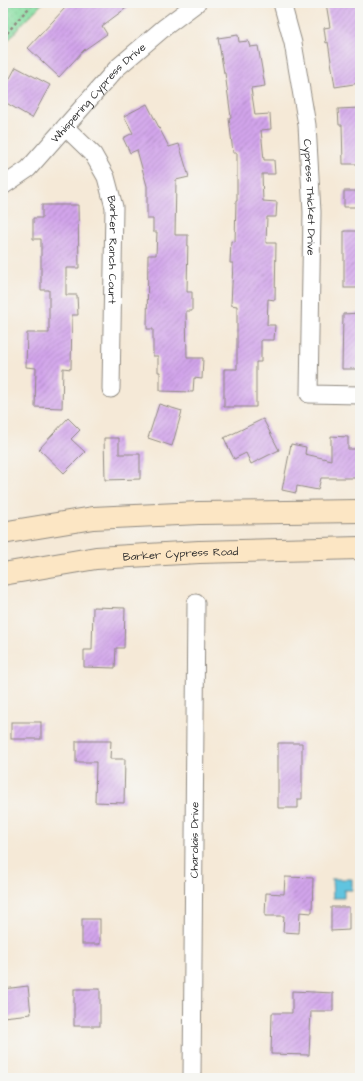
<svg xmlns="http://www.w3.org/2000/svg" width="363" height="1081" font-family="'Architects Daughter',sans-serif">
<defs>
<pattern id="grass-dots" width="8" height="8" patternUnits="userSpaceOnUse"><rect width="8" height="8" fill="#87dea2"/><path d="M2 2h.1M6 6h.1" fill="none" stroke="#75bf8c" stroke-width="1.8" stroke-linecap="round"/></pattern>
<pattern id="building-hatch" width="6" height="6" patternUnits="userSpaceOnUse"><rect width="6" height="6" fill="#d2a4eb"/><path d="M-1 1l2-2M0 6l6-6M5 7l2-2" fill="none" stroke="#ab86bf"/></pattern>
</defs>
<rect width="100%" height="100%" fill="#f6f6f2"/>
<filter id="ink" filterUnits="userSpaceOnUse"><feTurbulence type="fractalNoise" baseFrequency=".025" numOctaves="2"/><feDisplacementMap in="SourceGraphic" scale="8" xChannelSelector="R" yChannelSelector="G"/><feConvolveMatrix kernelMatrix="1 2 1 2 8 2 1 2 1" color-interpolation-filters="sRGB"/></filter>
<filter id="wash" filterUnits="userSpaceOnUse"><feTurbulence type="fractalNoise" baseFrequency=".012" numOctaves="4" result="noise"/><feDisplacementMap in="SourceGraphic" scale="16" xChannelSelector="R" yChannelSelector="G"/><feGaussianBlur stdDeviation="0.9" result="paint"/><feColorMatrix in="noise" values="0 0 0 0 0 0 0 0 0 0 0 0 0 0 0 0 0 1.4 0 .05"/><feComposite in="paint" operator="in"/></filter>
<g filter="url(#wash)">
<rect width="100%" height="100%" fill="#f5e9d7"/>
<path fill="url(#grass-dots)" stroke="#598466" d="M3,3H43L22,24L3,47Z"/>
<path fill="#61c4df" stroke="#467885" d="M332,879H352V890H344V898H333Z"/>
<g id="blocks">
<g fill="url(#building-hatch)">
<path d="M73,3H133L102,26L107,34L84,50L59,77L28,48L65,8Z"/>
<path d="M326,3H360V83L335,87L328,42L326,43L324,28L330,27Z"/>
<path d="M238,35L239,42L248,41L250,47L258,46L265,86L251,88L255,115L270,114L271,129L261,130L264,160H274L275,174H262L263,201L277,202L276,217H267L266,243H276L275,300L268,299L267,325H275L274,340H261V362H256V407H224V369H237V306L231,305L233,263H230L231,241L235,242L236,201H237V153H233L229,118L231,117L225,73H224L218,38Z"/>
<path d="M16,67L50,85L32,118L3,101V91Z"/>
<path d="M147,104L169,147L179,144L189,177L176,180L175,235H188L187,292H192V311H186L187,358H203L202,379L194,378L193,392L160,391V372H158V356H153V329H147L148,255H156L157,232H153V219H147V186L137,150L130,153L123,138L133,133L124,116Z"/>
<path d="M360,108V164H343L342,125H339L338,109Z"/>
<rect x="344" y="191" width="16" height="16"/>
<path d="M42,205H78L79,268H66V295H77L78,315H72L71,369L63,368L62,408L35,407L36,368L26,367L27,333H49V290H41V239H33V218H42Z"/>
<rect x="344" y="231" width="16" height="57"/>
<path d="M360,313V369H342L343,314Z"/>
<path d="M159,404L182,411L172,446L148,438Z"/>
<path d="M68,418L80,430L71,439L85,452L64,473L39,449Z"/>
<path d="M263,419L279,450L251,464L246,453L234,459L224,438Z"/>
<path d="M331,436L348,437V449H360V478H321L318,490L297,486L296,493L282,490L291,444L306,447L305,454L331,460Z"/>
<path d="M104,438H119V454H140V479L105,480Z"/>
<path d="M93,607L125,608L124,648H116L115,668L84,667V650H92Z"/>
<rect x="11" y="722" width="30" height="17"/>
<path d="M76,741H111L110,759H125L124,803L95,802L96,762H76Z"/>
<path d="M278,743H302V799H298V808H278Z"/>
<path d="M285,877L313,878L312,913L300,912L299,933L283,932L284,916H265L266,893L284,894Z"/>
<path d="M331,907H349V930L331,931Z"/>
<rect x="82" y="919" width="18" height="25"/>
<path d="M28,986L31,1014L3,1017V989Z"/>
<rect x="74" y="989" width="26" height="37"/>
<path d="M292,991L333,993V1011H311L309,1055L271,1054L272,1013H292Z"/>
</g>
</g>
</g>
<g filter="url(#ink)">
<use href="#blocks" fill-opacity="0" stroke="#908a81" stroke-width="1"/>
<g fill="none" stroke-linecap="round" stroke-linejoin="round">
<defs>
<g id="street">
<path id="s1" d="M282,3L293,43L307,125L312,212L309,394L360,395"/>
<path id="s2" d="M65,127L93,154L106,177L114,207L111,389"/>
<path id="s3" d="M3,186L28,169L117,68L165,27L197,3"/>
<path id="s4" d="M192,1078L196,603"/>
</g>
<g id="secondary">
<path d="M3,533L14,531L93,518L199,513L360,511"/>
<path id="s5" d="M3,574L96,558L199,552L360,548"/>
</g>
</defs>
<use href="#street" stroke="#908a81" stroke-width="19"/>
<use href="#secondary" stroke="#908a81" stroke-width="24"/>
<path stroke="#908a81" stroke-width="2.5" stroke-dasharray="3 3" stroke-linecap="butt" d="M3,38L22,15L34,3"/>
<use href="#street" stroke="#fff" stroke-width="17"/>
<use href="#secondary" stroke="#fce6c4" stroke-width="22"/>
</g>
</g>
<g text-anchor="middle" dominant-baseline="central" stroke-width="3" stroke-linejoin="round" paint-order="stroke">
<g font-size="11" fill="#2b2b2b" stroke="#f6f6f2">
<text stroke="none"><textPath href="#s3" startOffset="134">Whispering Cypress Drive</textPath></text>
<text stroke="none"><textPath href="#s1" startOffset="197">Cypress Thicket Drive</textPath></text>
<text stroke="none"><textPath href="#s2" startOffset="139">Barker Ranch Court</textPath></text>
<text stroke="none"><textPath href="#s5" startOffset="179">Barker Cypress Road</textPath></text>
<text stroke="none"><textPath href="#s4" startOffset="238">Charolais Drive</textPath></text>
</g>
</g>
<rect width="363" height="1081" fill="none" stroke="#f6f6f2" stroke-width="16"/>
</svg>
